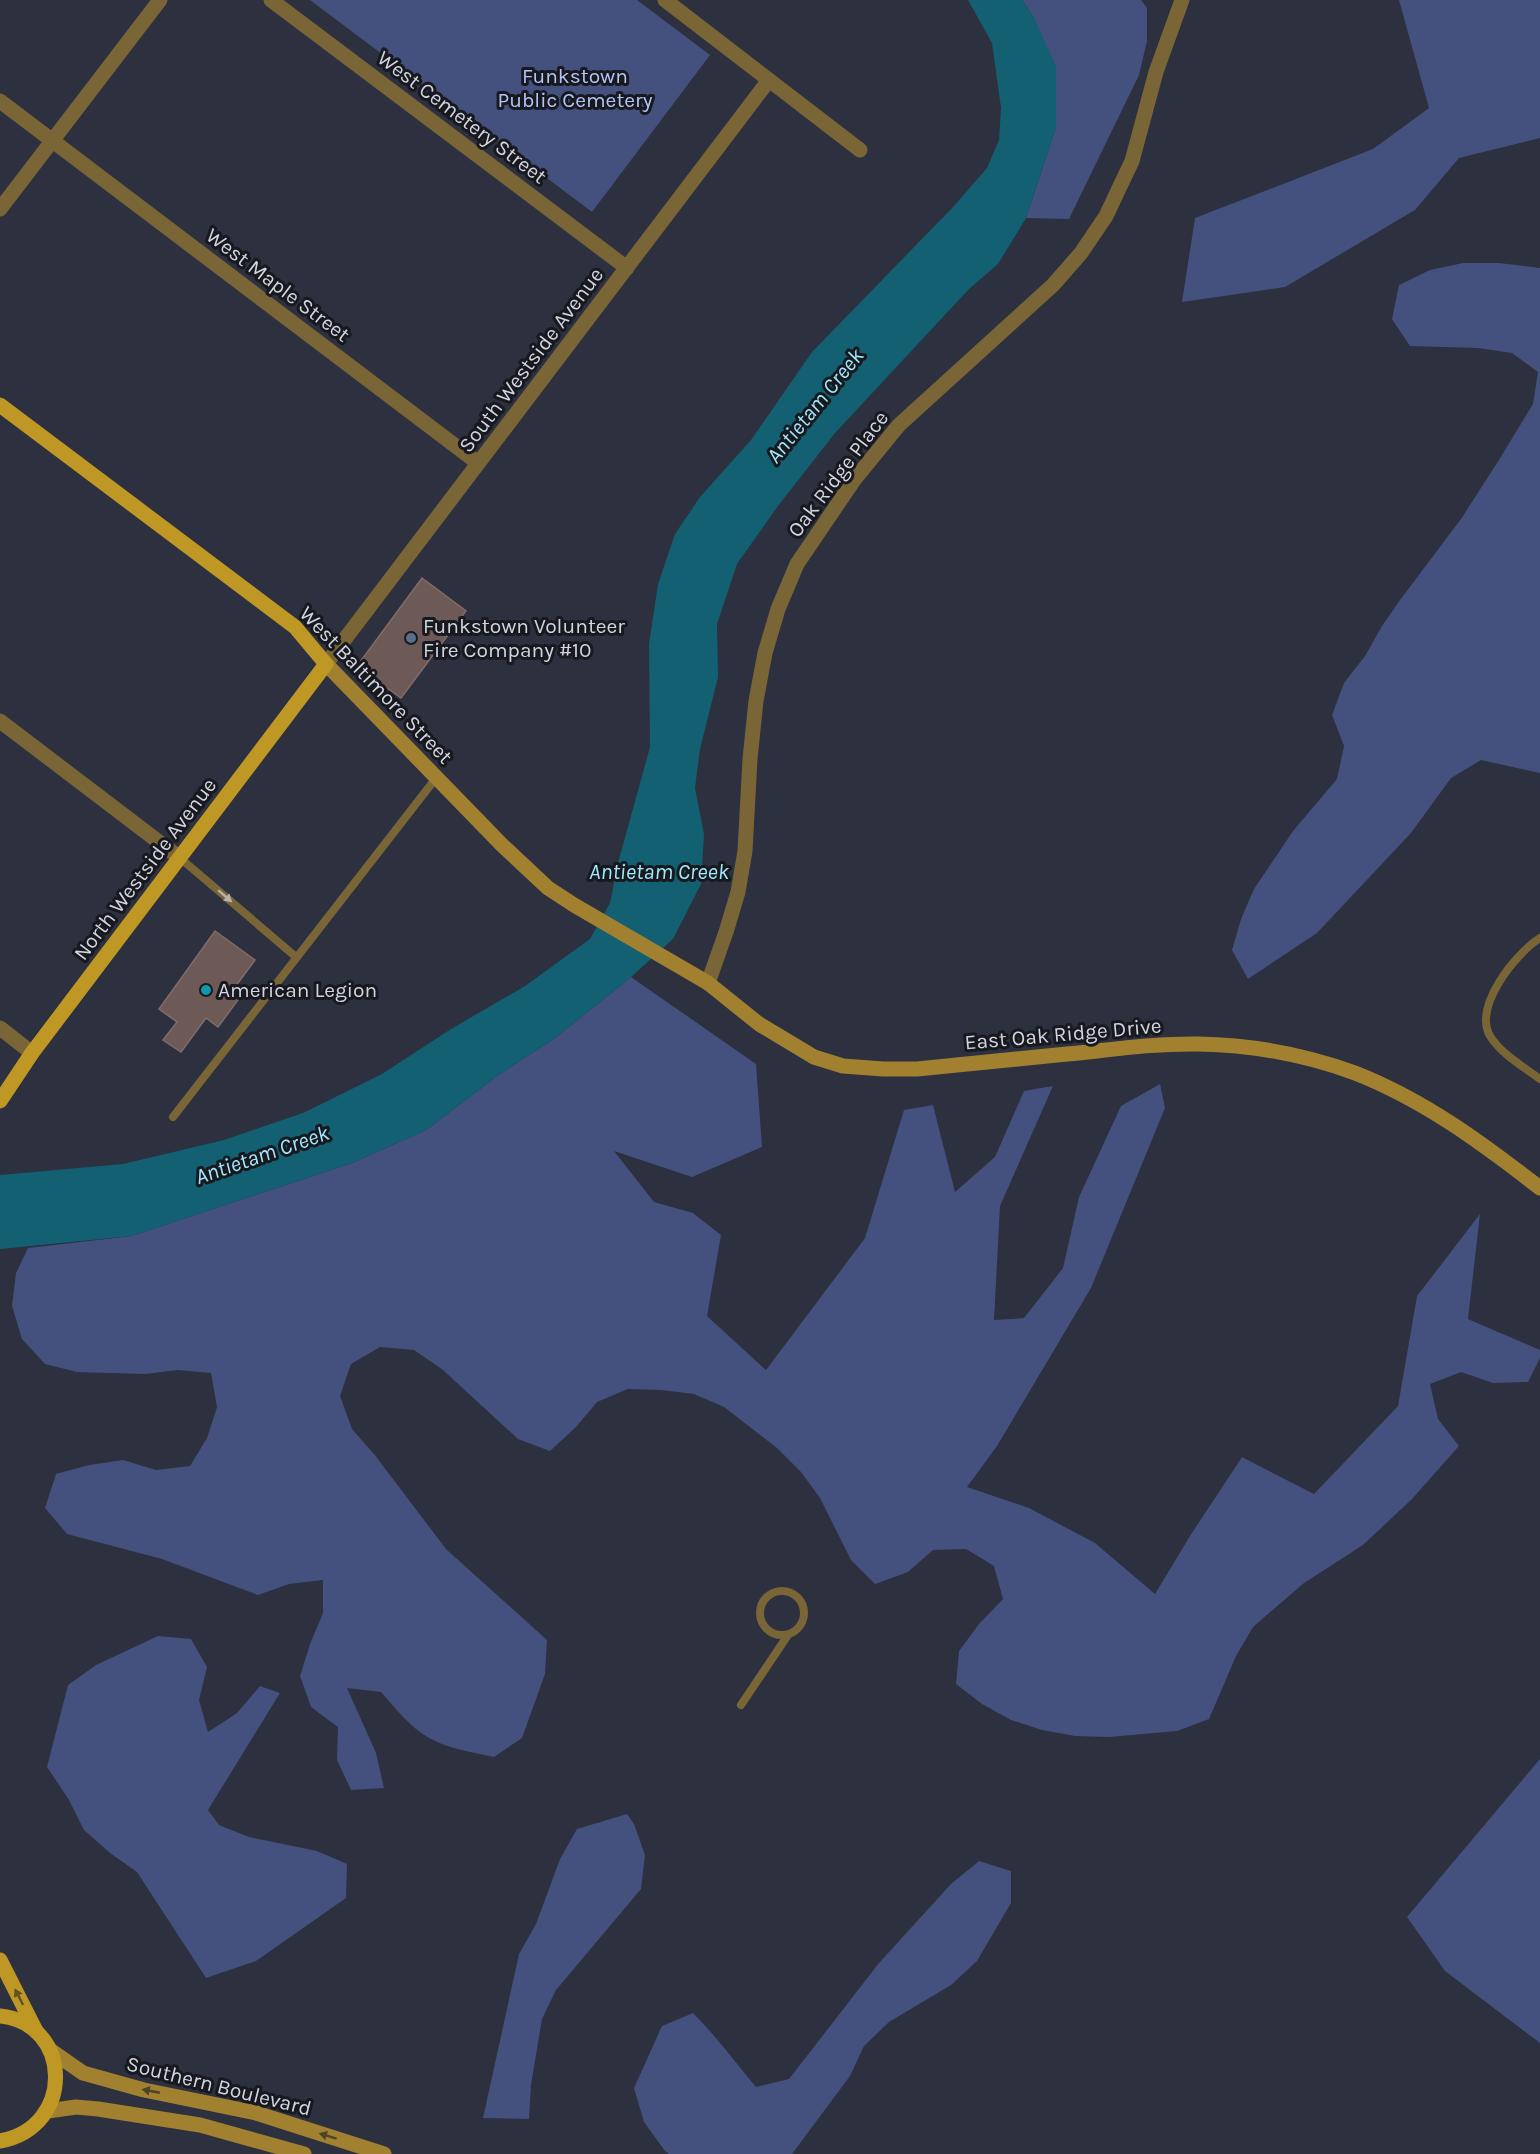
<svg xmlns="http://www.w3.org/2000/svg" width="1540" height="2154" font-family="Karla,sans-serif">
<rect width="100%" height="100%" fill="#2c303f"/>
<g fill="#44507d">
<path d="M310,0H637L710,55L592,212Z"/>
<path d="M1022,0H1141L1147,8V41L1139,75L1069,219L1026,218L1056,127L1034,18Z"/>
<path d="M1399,0H1540V138L1459,158L1415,210L1285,287L1182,302L1195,218L1373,149L1429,108Z"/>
<path d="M1463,263H1499L1540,268V773L1481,760L1451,778L1411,833L1317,933L1248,979L1232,950L1241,919L1254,889L1293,831L1337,779L1344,746L1332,715L1344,683L1365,656L1382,626L1400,600L1461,519L1497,463L1533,404L1538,372L1512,353L1478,348L1410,346L1392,319L1399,285L1430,270Z"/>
<path d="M631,977L756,1064L762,1147L692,1177L614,1151L654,1202L693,1213L721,1235L707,1316L766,1370L865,1238L904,1110L933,1105L955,1192L995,1157L1024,1091L1053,1086L1000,1206L994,1320L1024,1318L1063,1268L1079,1197L1121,1106L1160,1084L1165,1108L1091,1288L997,1446L967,1487L1029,1508L1095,1543L1155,1594L1190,1536L1242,1457L1314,1494L1398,1406L1417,1296L1480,1214L1468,1319L1540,1350V1358L1528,1382L1493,1383L1461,1372L1430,1384L1438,1419L1459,1446L1412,1499L1363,1545L1304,1583L1253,1627L1236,1656L1209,1719L1177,1731L1109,1737L1075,1736L1042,1730L1011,1720L982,1704L956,1684L959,1651L979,1624L1003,1599L994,1566L966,1549L933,1550L908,1572L875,1584L851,1560L820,1498L801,1472L777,1448L724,1407L694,1394L661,1390L628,1389L597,1402L576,1427L550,1451L518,1439L443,1370L414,1350L380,1347L351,1364L340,1396L352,1429L374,1454L446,1549L547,1640L545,1674L522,1738L494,1757C472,1752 449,1749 429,1738C410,1727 395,1708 381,1692L347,1688L376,1753L384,1788L351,1790L337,1760L338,1727L311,1707L300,1676L310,1644L323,1613V1580L289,1584L258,1595L162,1559L67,1534L45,1508L56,1474L89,1465L123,1460L156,1470L190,1466L207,1438L217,1407L211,1373L178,1370L145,1374L77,1372L45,1364L22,1339L12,1306L16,1273L28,1248L132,1236L352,1163L426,1130L497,1076L555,1038Z"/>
<path d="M158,1636L191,1639L207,1667L199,1700L208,1732L237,1713L260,1686L280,1693L208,1810L219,1825L249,1837L317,1851L347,1864L346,1898L256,1961L206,1978L137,1872L110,1853L84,1830L69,1800L47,1767L68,1685L96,1665Z"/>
<path d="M1540,1759V2043L1445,1971L1407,1917Z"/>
<path d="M627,1814L634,1824L645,1855L641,1889L556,1990L542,2019L531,2085L529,2119L483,2118L519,1954L536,1924L560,1859L577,1829Z"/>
<path d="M979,1861L1011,1871V1903L977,1961L951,1985L889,2022L864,2046L850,2076L792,2154H669L665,2151L644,2122L634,2088L662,2026L693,2013C716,2036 735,2062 756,2087L789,2079L879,1963L951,1884Z"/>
</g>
<path fill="#126072" d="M968,0H1022L1034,18L1056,66V127L1026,218L998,264L969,289L835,433L778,506L737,564L717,624L718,677L700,749L695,788L704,834L701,884L673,939L631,977L555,1038L497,1076L426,1130L352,1163L132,1236L0,1249V1175L123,1164L224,1140L303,1113L382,1074L451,1029L525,986L590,939L610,903L618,863L650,747L649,644L658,584L675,534L700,497L751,440L812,352L953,207L987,168L999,140L1001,108L992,43Z"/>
<g fill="#6d5955" stroke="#826c69" stroke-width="1.5">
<path d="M422,578L466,611L401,698L357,666Z"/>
<path d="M215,931L255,960L235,987L243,993L218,1027L206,1018L181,1052L163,1040L177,1022L159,1009Z"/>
</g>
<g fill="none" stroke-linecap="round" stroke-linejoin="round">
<g stroke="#796536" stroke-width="8">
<path d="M180,858L296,957"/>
<path d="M1540,938C1516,953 1473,1006 1490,1036C1501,1054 1524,1067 1540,1079"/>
<path d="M173,1117L436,778"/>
<circle cx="782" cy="1613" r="22"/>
<path d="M741,1705L788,1635"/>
</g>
<g stroke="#796536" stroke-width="15">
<path d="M271,0L627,268"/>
<path d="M665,0L860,150"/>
<path d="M0,101L478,463"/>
<path d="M0,209L160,0"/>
<path d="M326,664L769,80"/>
<path d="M0,721L180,858"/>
<path d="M708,983L726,932L738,892L745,851L750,759L756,701L765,653L778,609L797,564L854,480L899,425L1053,285L1081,253L1106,216L1132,161L1156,72L1182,0"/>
<path d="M0,1028L32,1053"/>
</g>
<g stroke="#a18130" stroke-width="15">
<path d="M326,664L502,845L548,888L574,905L708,983L759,1024L814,1057L843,1066L883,1069H917C967,1064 1017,1059 1067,1054C1110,1050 1155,1043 1199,1044C1251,1045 1306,1055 1355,1073C1424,1100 1482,1143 1540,1188"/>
<path d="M50,2050L83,2073L144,2090L256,2113L384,2154"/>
<path d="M48,2111L76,2107L98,2109L200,2125L304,2154"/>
</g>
<g stroke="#bf9724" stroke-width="15">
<path d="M0,405L295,627L326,664L32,1053L0,1101"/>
<path d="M0,1960L36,2031"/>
<path d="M0,2016C72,2023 76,2127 0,2141"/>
</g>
</g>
<defs><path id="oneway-solid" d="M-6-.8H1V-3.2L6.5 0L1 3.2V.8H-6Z" transform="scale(1.5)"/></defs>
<use fill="#b7b3ac" href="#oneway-solid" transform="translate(225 896) rotate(41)"/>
<use fill="#635221" href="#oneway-solid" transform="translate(19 1997) rotate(-117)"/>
<g fill="#4e4326">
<use href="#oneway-solid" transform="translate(151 2091) rotate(-169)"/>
<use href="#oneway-solid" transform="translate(328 2136) rotate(-163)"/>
</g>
<circle fill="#5c6f8a" stroke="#17191f" stroke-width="2" cx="411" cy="638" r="6"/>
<circle fill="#0f9aa8" stroke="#17191f" stroke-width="2" cx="206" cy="990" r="6"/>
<g text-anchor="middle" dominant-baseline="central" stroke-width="6" stroke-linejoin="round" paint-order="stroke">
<g font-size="21" fill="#b4c4f8" stroke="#17191f">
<text x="575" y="76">Funkstown<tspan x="575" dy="24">Public Cemetery</tspan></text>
</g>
<g font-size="21" fill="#d2d5df" stroke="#17191f">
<text transform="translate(462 117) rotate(37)">West Cemetery Street</text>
<text transform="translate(278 285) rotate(37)">West Maple Street</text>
<text transform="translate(531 360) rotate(-53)">South Westside Avenue</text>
<text transform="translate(838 474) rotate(-53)">Oak Ridge Place</text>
<text transform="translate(376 685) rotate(46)">West Baltimore Street</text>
<text transform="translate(145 869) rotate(-53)">North Westside Avenue</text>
<text transform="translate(1063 1034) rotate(-5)">East Oak Ridge Drive</text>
<text transform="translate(219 2086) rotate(14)">Southern Boulevard</text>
</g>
<g font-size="21" fill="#d2d5df" stroke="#17191f" text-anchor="start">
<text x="423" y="626">Funkstown Volunteer<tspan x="423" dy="24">Fire Company #10</tspan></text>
<text x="218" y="990">American Legion</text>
</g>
<g font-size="22" font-style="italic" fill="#a2e8fd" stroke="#17191f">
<text transform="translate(815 406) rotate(-51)">Antietam Creek</text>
<text x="659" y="872">Antietam Creek</text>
<text transform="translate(262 1155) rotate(-19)">Antietam Creek</text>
</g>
</g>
</svg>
